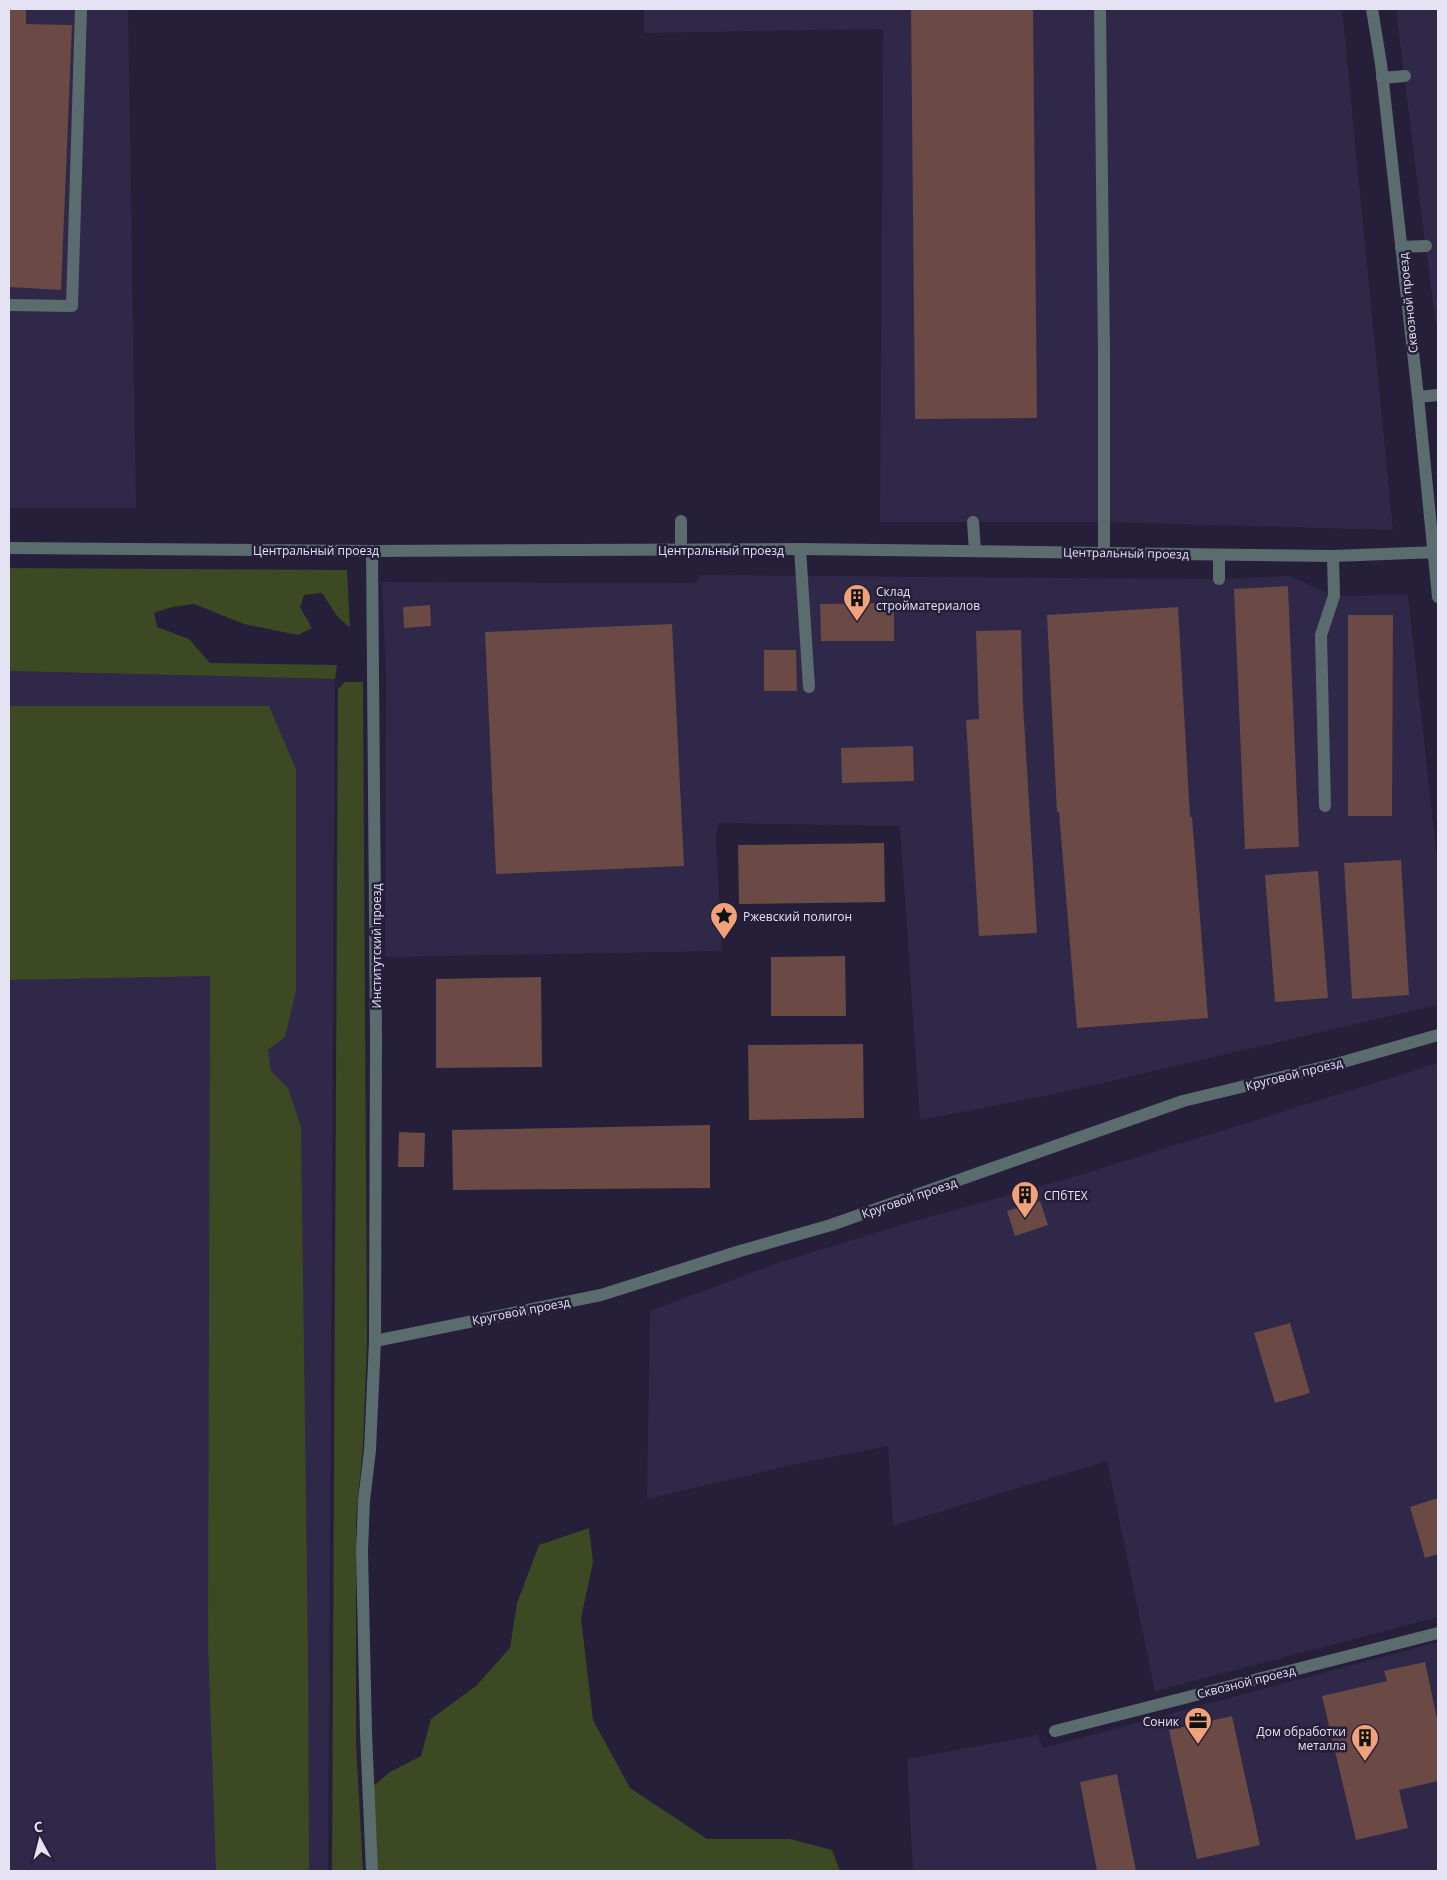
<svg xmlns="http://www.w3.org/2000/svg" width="1447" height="1880" font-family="'Open Sans',sans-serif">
<rect width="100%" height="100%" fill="#251f39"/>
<g fill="#2f2848">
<path d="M9,9H128L136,508H9Z"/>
<path d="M644,9H1342L1393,530L1104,522H880L883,29L644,33Z"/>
<path d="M1396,9H1438V339L1420,204Z"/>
<path d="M700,575L1219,579L1290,576L1334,596L1408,595L1438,867V1005L1055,1094L920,1120L900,826L719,823L716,837L722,951L385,957L386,677L382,582L697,583Z"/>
<path d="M9,671L335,679L328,1871H9Z"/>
<path d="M1438,1063V1617L1155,1691L1107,1461L893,1526L888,1446L801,1463L647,1499L650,1311L778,1263L907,1223L1070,1178Z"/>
<path d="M1438,1642V1871H913L907,1759L1038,1735L1043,1748Z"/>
</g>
<g fill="#3c4923">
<path d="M9,568L347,570L350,628L337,616L322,593L304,595L300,607L312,628L298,635L244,624L194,604L172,607L154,613L157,627L189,639L210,663L337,665L335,679L9,671Z"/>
<path d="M345,682H363L367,1344L363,1444L356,1521V1743L363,1871H332L338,689Z"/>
<path d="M9,706H269L296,769V991L285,1037L268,1050L271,1071L288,1088L301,1127L308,1650L309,1871H216L208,1643L210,976L9,980Z"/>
<path d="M589,1528L593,1562L581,1618L593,1720L630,1788L707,1839H790L832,1850L840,1871H376L371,1788L390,1772L421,1756L431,1719L477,1685L510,1648L517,1603L539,1545Z"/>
</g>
<g fill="#6b4944">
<path d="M9,9H26V24L72,25L61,290L9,287Z"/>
<path d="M911,9H1033L1037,418L915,419Z"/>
<path d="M1288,586L1299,847L1245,849L1234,589Z"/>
<path d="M894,603V641H821L820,604Z"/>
<path d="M430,605L431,626L404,628L403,607Z"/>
<path d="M1178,607L1190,817H1192L1208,1018L1077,1028L1059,812H1057L1047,615Z"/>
<path d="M1348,615H1393L1392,816H1348Z"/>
<path d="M672,624L684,866L496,874L485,632Z"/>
<path d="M1021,630L1023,704L1037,933L979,936L966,720L979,719L976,631Z"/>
<path d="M764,650H796L797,691H764Z"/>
<path d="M913,746L914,781L842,783L841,748Z"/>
<path d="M884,843L885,902L739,904L738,845Z"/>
<path d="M1401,860L1409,995L1352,999L1344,863Z"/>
<path d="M1318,871L1328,998L1275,1002L1265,875Z"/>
<path d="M845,956L846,1016H771V957Z"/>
<path d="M541,977L542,1067L436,1068V979Z"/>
<path d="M863,1044L864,1118L749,1120L748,1045Z"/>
<path d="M710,1125V1188L453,1190L452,1130Z"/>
<path d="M399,1132L425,1133L424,1167H398Z"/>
<path d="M1040,1201L1048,1225L1015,1236L1007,1211Z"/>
<path d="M1290,1323L1310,1393L1275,1403L1254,1333Z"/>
<path d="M1438,1498V1554L1425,1558L1410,1507Z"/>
<path d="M1425,1662L1438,1724V1781L1399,1790L1408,1828L1356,1840L1322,1696L1387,1681L1384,1671Z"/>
<path d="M1232,1716L1260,1845L1197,1859L1169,1730Z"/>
<path d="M1117,1774L1136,1871H1097L1080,1782Z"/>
</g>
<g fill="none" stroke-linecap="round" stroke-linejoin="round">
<g stroke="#5b6c6e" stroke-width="12">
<path d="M1100,9L1104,353V553"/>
<path d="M1372,9L1381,64L1418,397L1438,597"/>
<path d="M1382,78L1405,76"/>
<path d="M1401,247L1426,246"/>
<path d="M9,305L72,306L81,9"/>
<path d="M1418,397L1438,395"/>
<path d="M681,521V550"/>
<path d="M973,522L975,551"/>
<path d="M9,548L372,551L800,549L1333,556L1438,552"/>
<path d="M800,549L809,687"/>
<path d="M372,551L376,1037L375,1341L370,1450L364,1501L362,1551L366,1733L372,1871"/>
<path d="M1219,579V555"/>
<path d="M1325,806L1321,635L1334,596L1333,556"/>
<path d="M375,1341L601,1295L740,1251L831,1225L1183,1101L1336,1064L1438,1035"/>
<path d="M1055,1731L1438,1633"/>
</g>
</g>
<defs>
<symbol id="building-pin" viewBox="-11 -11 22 30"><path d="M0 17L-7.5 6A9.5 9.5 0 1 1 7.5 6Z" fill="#f1a27b" stroke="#251f39"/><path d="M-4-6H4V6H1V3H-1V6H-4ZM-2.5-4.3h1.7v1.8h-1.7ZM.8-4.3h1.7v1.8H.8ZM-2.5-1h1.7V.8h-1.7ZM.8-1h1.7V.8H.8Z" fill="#111"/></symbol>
<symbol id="sight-pin" viewBox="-11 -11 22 30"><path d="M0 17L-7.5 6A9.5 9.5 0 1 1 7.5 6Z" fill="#f1a27b" stroke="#251f39"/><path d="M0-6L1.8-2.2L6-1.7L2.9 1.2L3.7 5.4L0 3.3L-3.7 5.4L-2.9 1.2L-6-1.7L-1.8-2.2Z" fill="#111"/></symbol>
<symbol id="office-pin" viewBox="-11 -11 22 30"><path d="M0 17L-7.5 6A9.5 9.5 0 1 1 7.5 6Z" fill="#f1a27b" stroke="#251f39"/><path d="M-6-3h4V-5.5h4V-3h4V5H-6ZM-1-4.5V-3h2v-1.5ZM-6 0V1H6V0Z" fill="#111"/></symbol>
</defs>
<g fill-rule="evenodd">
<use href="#building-pin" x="841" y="582" width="32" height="43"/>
<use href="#sight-pin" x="708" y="900" width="32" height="43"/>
<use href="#building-pin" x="1009" y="1179" width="32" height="43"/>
<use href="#office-pin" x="1182" y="1705" width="32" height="43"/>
<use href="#building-pin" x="1349" y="1722" width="32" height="43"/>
</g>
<g text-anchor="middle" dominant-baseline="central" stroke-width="5" stroke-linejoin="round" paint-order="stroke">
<g font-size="12" fill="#e5e2f4" stroke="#251f39">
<text transform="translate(1408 303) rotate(-96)">Сквозной проезд</text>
<text x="316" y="550">Центральный проезд</text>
<text x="721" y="550">Центральный проезд</text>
<text transform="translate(1126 553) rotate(1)">Центральный проезд</text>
<text transform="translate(376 946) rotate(-90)">Институтский проезд</text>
<text transform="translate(1294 1074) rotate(-14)">Круговой проезд</text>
<text transform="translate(909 1198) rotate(-19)">Круговой проезд</text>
<text transform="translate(521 1311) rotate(-11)">Круговой проезд</text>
<text transform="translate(1246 1682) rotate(-14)">Сквозной проезд</text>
</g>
<g font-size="12" fill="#e5e2f4" stroke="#251f39" text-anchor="start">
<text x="876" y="591">Склад<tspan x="876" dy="14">стройматериалов</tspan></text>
<text x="743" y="916">Ржевский полигон</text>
<text x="1044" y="1195">СПбТЕХ</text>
<text x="1179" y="1721" text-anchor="end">Соник</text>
<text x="1346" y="1731" text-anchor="end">Дом обработки<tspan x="1346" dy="14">металла</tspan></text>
</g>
</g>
<rect width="1447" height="1880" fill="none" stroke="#e5e2f4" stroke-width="20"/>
<g transform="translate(40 1840) rotate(353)" stroke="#251f39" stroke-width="4" paint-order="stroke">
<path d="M0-4L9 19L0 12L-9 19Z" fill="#e5e2f4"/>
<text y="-8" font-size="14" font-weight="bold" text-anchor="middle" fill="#e5e2f4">С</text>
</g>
</svg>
